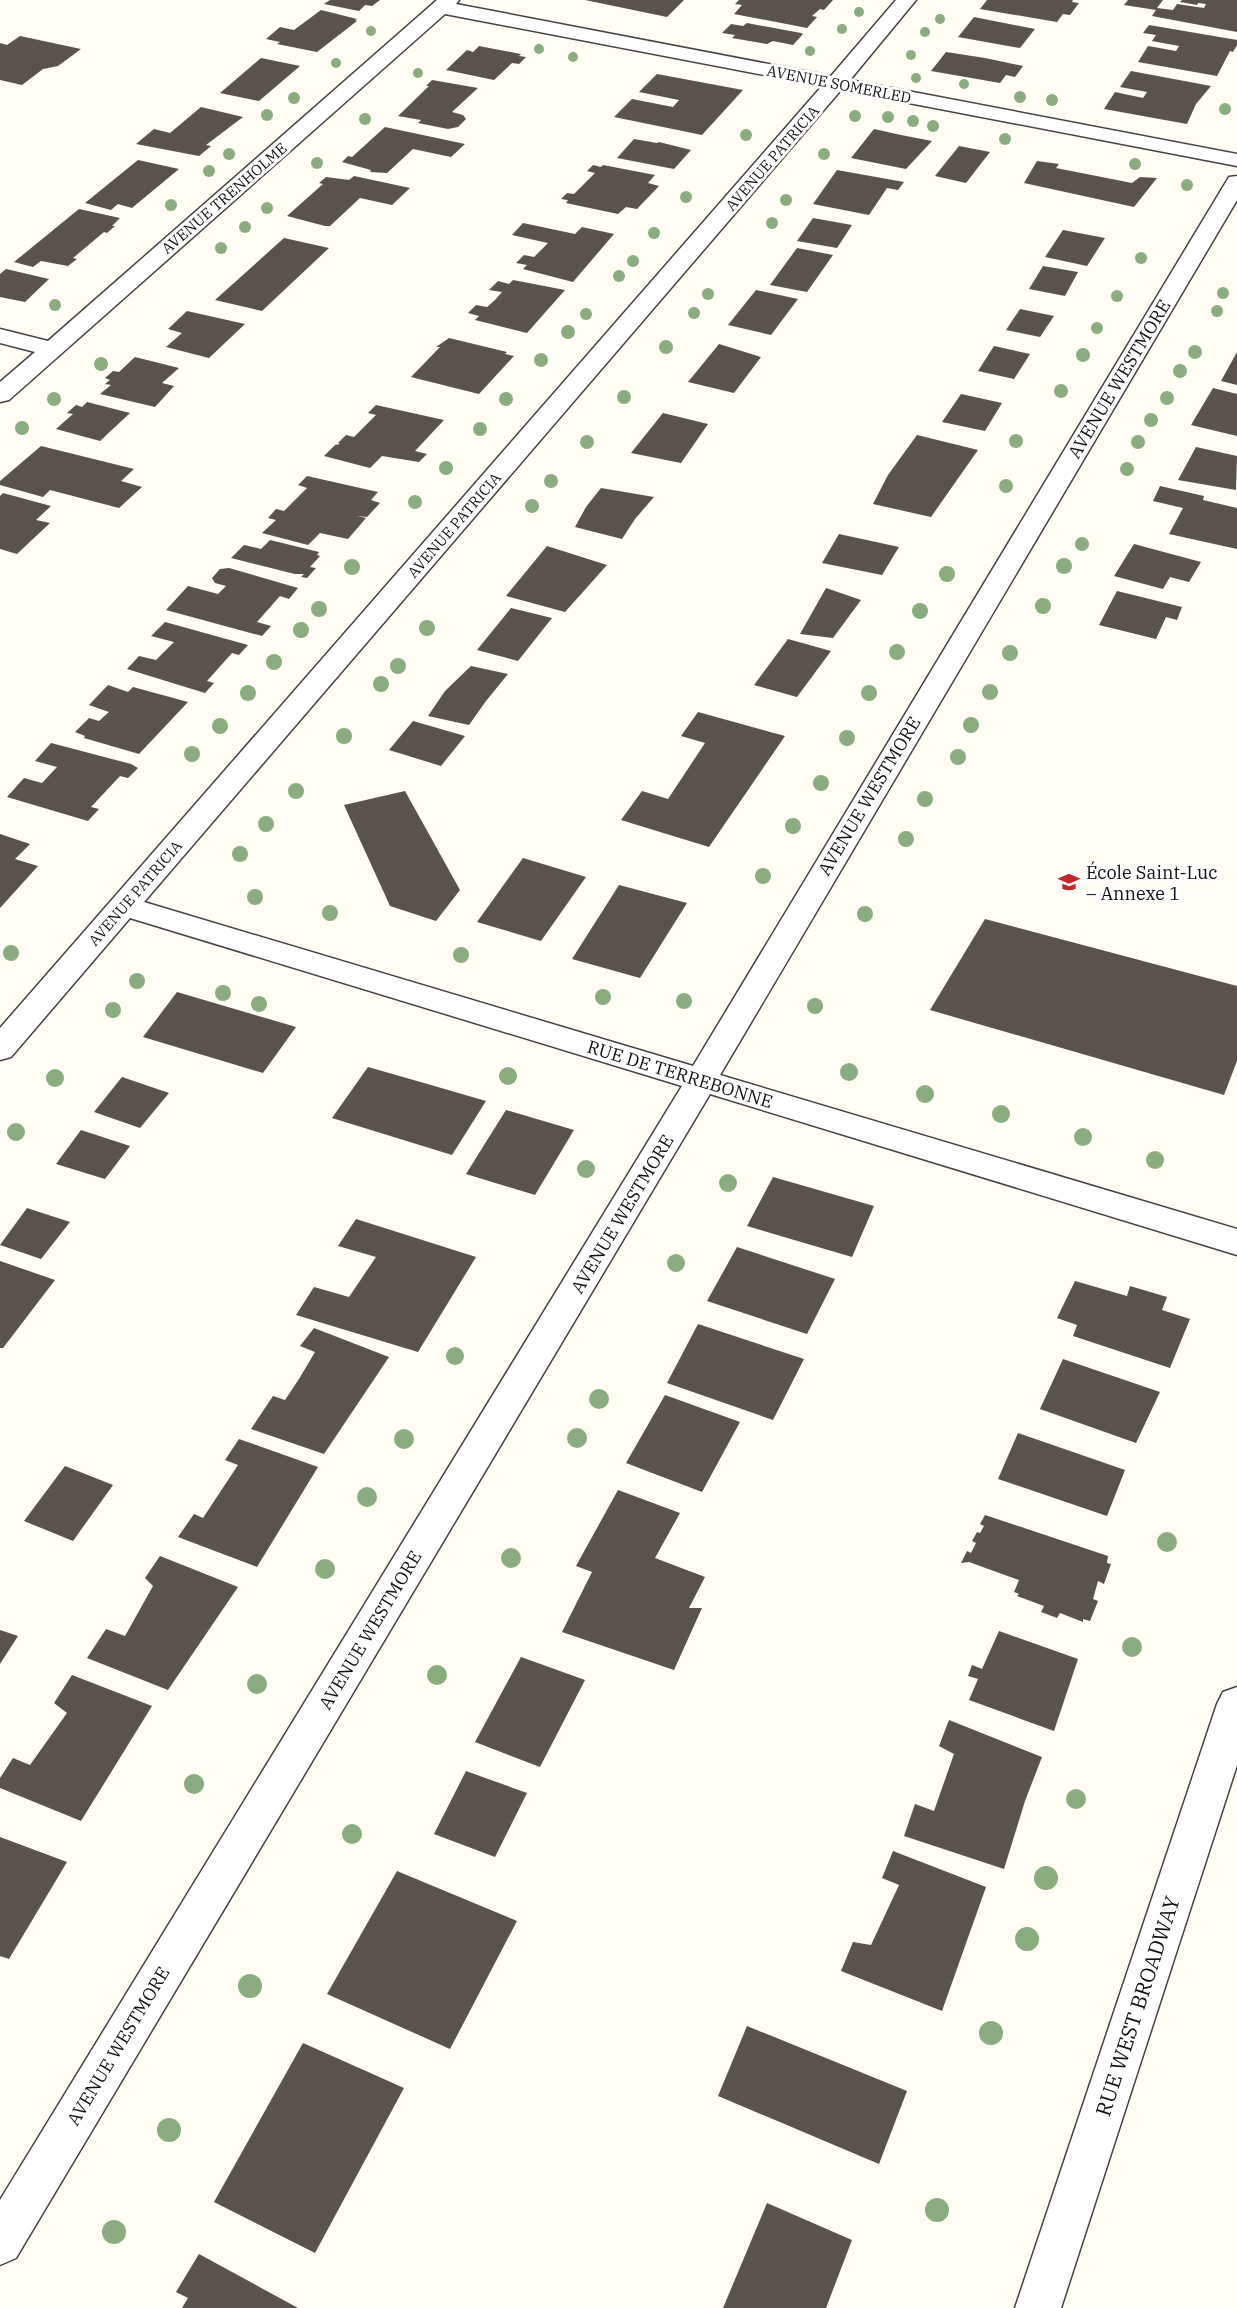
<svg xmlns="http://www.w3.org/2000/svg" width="1237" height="2308" font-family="'IBM Plex Serif',serif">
<rect width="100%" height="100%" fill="#fffdf4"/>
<g fill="#59524d">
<path d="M330,0H380L372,6L365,5L359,11L324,4Z"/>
<path d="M585,0H684L667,17Z"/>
<path d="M739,0H833L824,10L820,9L812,16L817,17L807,28L734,14L742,5L735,4Z"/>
<path d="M987,0H1073L1072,2L1079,3L1070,15L1063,14L1057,22L980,9Z"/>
<path d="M1128,0H1163L1157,8L1173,10L1177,4L1204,8L1206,4L1198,3L1197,5L1180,2L1182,0H1237V32L1152,16L1156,10L1124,5Z"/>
<path d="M321,10L357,19L355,20L357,21L317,52L277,44L280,42L266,39L280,27L294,30Z"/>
<path d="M974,17L1035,29L1020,48L958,37Z"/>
<path d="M747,23L801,33L803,34L793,45L773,41L767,44L732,38L735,35L722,33L731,24L743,26Z"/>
<path d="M1149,25L1237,40V45L1233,52L1230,51L1217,76L1138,62L1148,46L1176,51L1179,46L1152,41L1156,35L1143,33Z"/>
<path d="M20,36L81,49L58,66L43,69L22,85L0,80V43L7,45Z"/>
<path d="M479,46L521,54L519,56L526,57L519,64L512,63L494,80L446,70L467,50L473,52Z"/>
<path d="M946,52L985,58L1023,66L1015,77L1006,75L1000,83L931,71Z"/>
<path d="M261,58L300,66L259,101L220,93Z"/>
<path d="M1131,71L1211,86L1196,104L1187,124L1104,109L1115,92L1143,98L1147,92L1120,87Z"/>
<path d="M657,74L743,90L702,135L614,117L632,99L673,107L679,100L639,92Z"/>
<path d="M432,80L478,88L452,112L463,115L466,119L458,127L448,129L418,123L421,120L398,116L429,86H426Z"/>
<path d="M201,107L243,117L206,145L211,146L199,156L136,144L154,129L170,133Z"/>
<path d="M385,127L465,144L451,157L413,149L387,173L370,172L371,170L342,162L348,156L352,157Z"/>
<path d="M874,129L901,135L932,141L906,169L851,158Z"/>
<path d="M634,139L657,143L659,142L691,150L674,169L617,158Z"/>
<path d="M959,146L990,152L966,183L935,176Z"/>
<path d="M138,160L179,169L132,208L118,204L111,210L85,203Z"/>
<path d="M1037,161L1059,164L1056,168L1132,183L1140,177L1157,178L1134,207L1024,183Z"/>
<path d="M593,165L601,167L603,165L655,175L648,183L659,186L637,209L626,207L618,214L566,203L568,200L561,199L567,193L574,194L595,173L587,171Z"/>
<path d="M837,170L904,182L898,190L887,188L869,215L813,204Z"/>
<path d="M354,176L410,188L392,205L360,198L330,226H325L287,216L323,184L319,183L326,177L349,180Z"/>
<path d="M79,209L120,218L112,226H115L107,233L104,232L73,258L77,259L68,266L41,261L33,267L14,262Z"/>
<path d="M813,218L852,225L837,248L797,241Z"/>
<path d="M523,223L575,234L582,227L614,234L573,282L523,269L527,265L516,263L524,255L534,257L548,243L512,235Z"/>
<path d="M1063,230L1105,238L1087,266L1045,257Z"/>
<path d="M284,238L329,248L262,311L215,300Z"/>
<path d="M797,248L833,255L807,292L770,285Z"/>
<path d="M1043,266L1078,272L1065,296L1029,289Z"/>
<path d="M6,269L49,279L25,302L0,297V274Z"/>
<path d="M513,280L565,290L527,333L475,320L479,316L468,313L476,305L487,307L495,300L502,292L489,290L498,281L509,284Z"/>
<path d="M756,290L798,299L771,335L728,325Z"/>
<path d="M1020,309L1054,316L1040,337L1006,330Z"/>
<path d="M187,311L245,324L209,358L166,347L182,333L168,329Z"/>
<path d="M449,338L507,352L505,354L514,356L479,394L411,377L440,347H436Z"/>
<path d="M719,344L761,357L734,393L688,382Z"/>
<path d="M994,346L1030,354L1014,379L978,371Z"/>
<path d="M1237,352V385L1221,381Z"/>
<path d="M135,357L179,368L162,383L174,386L155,407L100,394L111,385L105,384L110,380L105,378L113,371L119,372Z"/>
<path d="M1213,388L1237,394V436L1191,425Z"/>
<path d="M961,394L1002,403L985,431L942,422Z"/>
<path d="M87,402L130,413L100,441L56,429L73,414L67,413L76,405L82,407Z"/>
<path d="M376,405L444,420L415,451L427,454L419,462L382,456L370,468L324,456L335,445L340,444L338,443L346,435L354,437L376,415L368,413Z"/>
<path d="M663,413L708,424L681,463L631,453Z"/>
<path d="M917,435L978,450L931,517L873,504L888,475Z"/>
<path d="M41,446L134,469L121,481L142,487L119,508L50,490L43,497L0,485V481Z"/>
<path d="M1196,447L1237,456L1236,490L1178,480Z"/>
<path d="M307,476L378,492L371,500L380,503L367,517L357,516L366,518L348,539L320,533L308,545L262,533L276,520L268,518L276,509L284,511L307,488L298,485Z"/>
<path d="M1160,486L1204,496L1203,500L1237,508V549L1169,534L1183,508L1153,501Z"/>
<path d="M601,488L654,497L635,519L622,539L575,527L586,507Z"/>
<path d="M3,493L51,506L36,520L50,523L17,554L0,549V496Z"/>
<path d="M839,534L899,547L882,575L822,563Z"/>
<path d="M270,540L319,552L317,555L320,556L310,567L316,568L307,578L301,577L304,574H295L231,558L244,545L261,549Z"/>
<path d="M1134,544L1201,562L1189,582L1170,577L1163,589L1114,576Z"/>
<path d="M547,546L607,565L565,612L506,596Z"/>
<path d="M229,568L298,588L289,599L280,596L257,622L271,626L262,636L166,610L188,586L218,594L226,586L215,583L212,578L220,569Z"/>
<path d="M826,588L861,600L833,638L800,634Z"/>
<path d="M1117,591L1182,607L1177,620L1166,617L1156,639L1099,625Z"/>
<path d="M511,608L552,618L518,661L477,650Z"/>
<path d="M165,622L248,645L239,655L232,653L207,681L214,683L205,693L127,669L139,656L156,660L174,642L151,636Z"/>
<path d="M788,639L831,651L797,697L754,685Z"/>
<path d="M471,666L508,674L486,701L469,725L428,716L445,691Z"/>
<path d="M108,685L128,692L133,687L188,702L139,754L84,738L85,736L75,732L89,718L99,721L109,712L89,705Z"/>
<path d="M698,712L785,736L709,847L621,820L642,791L668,799L705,743L681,736Z"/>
<path d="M413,721L465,736L441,766L389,750Z"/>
<path d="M51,743L131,764L138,768L128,778L120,776L91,807L99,809L88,821L7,797L24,778L42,783L57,767L35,761Z"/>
<path d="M405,791L460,890L436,921L390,906L344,805Z"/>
<path d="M0,834L30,844L15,859L38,866L0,908Z"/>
<path d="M523,858L586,877L541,941L477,922Z"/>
<path d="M619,885L687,903L640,978L572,959Z"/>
<path d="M985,919L1237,986V1061L1224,1095L930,1010Z"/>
<path d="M177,992L296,1027L263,1073L143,1037Z"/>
<path d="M368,1067L424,1083L486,1101L452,1155L332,1118Z"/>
<path d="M122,1077L169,1093L140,1128L94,1112Z"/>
<path d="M506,1110L574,1130L535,1195L466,1174Z"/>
<path d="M81,1130L130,1146L105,1179L56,1164Z"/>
<path d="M773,1177L874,1206L852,1257L747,1226Z"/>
<path d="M27,1208L70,1222L41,1259L0,1245Z"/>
<path d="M356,1219L476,1257L418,1352L296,1315L314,1287L349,1297L376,1257L338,1246Z"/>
<path d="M737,1247L835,1279L807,1334L707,1301Z"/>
<path d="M0,1261L55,1280L3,1348H0Z"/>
<path d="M1075,1281L1127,1296L1130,1286L1167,1297L1162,1310L1190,1319L1170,1368L1073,1336L1077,1325L1057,1318Z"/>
<path d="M698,1324L804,1359L773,1420L667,1383Z"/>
<path d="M314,1328L389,1357L324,1454L251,1429L273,1396L285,1400L299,1379L315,1352L300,1346Z"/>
<path d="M1063,1359L1160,1392L1136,1443L1040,1409Z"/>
<path d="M665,1395L740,1422L702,1492L626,1463Z"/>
<path d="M1018,1433L1125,1470L1107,1516L998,1479Z"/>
<path d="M239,1439L318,1467L257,1567L178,1537L194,1514L203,1518L238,1465L225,1460Z"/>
<path d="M65,1466L113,1485L73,1541L24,1521Z"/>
<path d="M618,1490L680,1513L655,1558L705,1577L689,1608H702L674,1670L562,1632L592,1572L576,1566Z"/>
<path d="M985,1515L1108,1556L1107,1563L1111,1564L1104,1584L1098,1581L1093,1599L1098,1601L1090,1621L1083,1619V1622L1060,1613L1057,1618L1041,1612L1044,1606L1017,1596L1019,1594L1014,1592L1019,1580L969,1562L961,1563L967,1551L971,1553L976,1543L972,1541L977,1532L980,1533L984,1526L980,1524Z"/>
<path d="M160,1556L238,1587L168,1690L87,1658L106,1629L125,1636L153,1586L145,1578Z"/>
<path d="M0,1630L18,1636L0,1664Z"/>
<path d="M999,1631L1078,1659L1054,1731L969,1700L978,1679L968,1676L972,1665L982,1669Z"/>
<path d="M521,1657L585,1680L540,1767L475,1742Z"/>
<path d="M72,1675L152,1706L81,1821L0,1788V1778L13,1758L30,1765L67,1713L54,1703Z"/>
<path d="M949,1720L1042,1757L1025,1801L1004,1869L904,1836L915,1804L934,1811L954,1754L939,1746Z"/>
<path d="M466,1771L527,1793L495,1857L434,1834Z"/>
<path d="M0,1837L67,1862L9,1959L0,1956Z"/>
<path d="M893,1851L986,1887L942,2011L841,1971L853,1942L871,1945L899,1885L882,1878Z"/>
<path d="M397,1871L517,1921L450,2049L327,1994Z"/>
<path d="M747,2026L907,2091L879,2164L718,2096Z"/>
<path d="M303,2043L404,2088L315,2253L214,2202Z"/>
<path d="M767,2203L852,2240L826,2308H723Z"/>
<path d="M199,2254L298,2308H182L188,2298L176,2292Z"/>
</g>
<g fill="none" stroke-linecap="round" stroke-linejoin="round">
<defs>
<g id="minor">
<path d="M437,0H459L456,4L831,76L896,0H916L850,80L1237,154V166L841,90L144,902L693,1066L1226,182L1229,177L1237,176V200L720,1075L1237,1229V1255L710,1094L16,2258L0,2265V2200L682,1086L130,918L11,1057L0,1060V1028L822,86L445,14L9,400L0,402V382L35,352L0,343V329L48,341Z"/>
<path d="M1237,1687V1765L1061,2308H1015L1217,1704L1223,1692Z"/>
</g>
</defs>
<use href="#minor" stroke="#434343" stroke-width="3"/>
<use href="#minor" fill="#fff" fill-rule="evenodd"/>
</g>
<g fill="#8aac7f">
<circle cx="859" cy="12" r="5"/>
<circle cx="940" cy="19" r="5"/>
<circle cx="842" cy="29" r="5"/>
<circle cx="371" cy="31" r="5"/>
<circle cx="925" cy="32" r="5"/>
<circle cx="539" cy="49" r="5"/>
<circle cx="810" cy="51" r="5"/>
<circle cx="911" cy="55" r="5"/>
<circle cx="573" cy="57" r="5"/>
<circle cx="336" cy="63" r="5"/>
<circle cx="418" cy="73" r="5"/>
<circle cx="916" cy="78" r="5"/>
<circle cx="964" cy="84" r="5"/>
<circle cx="1020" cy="97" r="6"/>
<circle cx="294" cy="98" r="6"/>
<circle cx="1052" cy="100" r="6"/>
<circle cx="1225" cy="109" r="6"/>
<circle cx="267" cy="115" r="6"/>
<circle cx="855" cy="116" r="6"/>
<circle cx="888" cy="117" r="6"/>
<circle cx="365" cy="119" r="6"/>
<circle cx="913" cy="121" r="6"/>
<circle cx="933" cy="126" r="6"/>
<circle cx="746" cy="135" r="6"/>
<circle cx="1005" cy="139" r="6"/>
<circle cx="229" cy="154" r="6"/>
<circle cx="824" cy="154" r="6"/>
<circle cx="317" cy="163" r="6"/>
<circle cx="1135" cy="164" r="6"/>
<circle cx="209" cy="171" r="6"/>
<circle cx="1187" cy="185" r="6"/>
<circle cx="686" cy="197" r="6"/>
<circle cx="786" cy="200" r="6"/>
<circle cx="171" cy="205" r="6"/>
<circle cx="267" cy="208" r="6"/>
<circle cx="772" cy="223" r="6"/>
<circle cx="245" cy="227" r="6"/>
<circle cx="654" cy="233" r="6"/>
<circle cx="221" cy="248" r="6"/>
<circle cx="1141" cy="258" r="6"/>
<circle cx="633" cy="261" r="6"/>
<circle cx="619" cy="276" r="6"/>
<circle cx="1223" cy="293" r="6"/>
<circle cx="708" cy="294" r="6"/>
<circle cx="1117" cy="296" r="6"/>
<circle cx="55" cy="305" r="6"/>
<circle cx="1217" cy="311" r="6"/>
<circle cx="694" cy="313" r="6"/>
<circle cx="586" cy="314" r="6"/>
<circle cx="1097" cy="328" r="6"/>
<circle cx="568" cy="332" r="7"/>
<circle cx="666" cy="347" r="7"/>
<circle cx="1195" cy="352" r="7"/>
<circle cx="1083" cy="355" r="7"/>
<circle cx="541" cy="360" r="7"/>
<circle cx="101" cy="364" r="7"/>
<circle cx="1180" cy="371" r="7"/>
<circle cx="1061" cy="391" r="7"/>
<circle cx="624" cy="397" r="7"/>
<circle cx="1167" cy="398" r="7"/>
<circle cx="54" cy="399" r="7"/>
<circle cx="506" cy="399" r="7"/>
<circle cx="1151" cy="420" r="7"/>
<circle cx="22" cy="428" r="7"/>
<circle cx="480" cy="429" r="7"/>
<circle cx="1016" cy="441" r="7"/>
<circle cx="587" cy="442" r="7"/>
<circle cx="1138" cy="442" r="7"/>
<circle cx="446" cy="468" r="7"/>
<circle cx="1127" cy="469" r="7"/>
<circle cx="551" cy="481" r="7"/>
<circle cx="1006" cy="486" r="7"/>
<circle cx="415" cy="502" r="7"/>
<circle cx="532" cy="506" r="7"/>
<circle cx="1082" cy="544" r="7"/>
<circle cx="1064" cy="566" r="8"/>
<circle cx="352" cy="567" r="8"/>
<circle cx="947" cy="574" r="8"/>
<circle cx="1043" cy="606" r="8"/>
<circle cx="319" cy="609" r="8"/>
<circle cx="920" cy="611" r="8"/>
<circle cx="427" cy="628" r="8"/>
<circle cx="301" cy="630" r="8"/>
<circle cx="897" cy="652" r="8"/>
<circle cx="1010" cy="653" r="8"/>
<circle cx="274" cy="662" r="8"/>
<circle cx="398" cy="666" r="8"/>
<circle cx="381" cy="684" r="8"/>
<circle cx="990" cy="692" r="8"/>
<circle cx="248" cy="693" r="8"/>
<circle cx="869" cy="693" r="8"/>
<circle cx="971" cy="725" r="8"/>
<circle cx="220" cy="726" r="8"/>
<circle cx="344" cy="736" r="8"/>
<circle cx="847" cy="738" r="8"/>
<circle cx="192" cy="754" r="8"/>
<circle cx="958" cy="757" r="8"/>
<circle cx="821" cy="783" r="8"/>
<circle cx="296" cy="791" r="8"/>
<circle cx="925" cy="799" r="8"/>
<circle cx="266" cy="824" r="8"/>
<circle cx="793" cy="826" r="8"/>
<circle cx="906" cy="839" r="8"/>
<circle cx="240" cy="854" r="8"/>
<circle cx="763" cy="876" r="8"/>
<circle cx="255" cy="897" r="8"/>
<circle cx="330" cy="913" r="8"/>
<circle cx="865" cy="914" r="8"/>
<circle cx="11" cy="953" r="8"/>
<circle cx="461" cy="955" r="8"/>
<circle cx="137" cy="981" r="8"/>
<circle cx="223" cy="993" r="8"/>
<circle cx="603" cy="997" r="8"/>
<circle cx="684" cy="1001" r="8"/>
<circle cx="259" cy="1004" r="8"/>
<circle cx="815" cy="1006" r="8"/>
<circle cx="113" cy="1010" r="8"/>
<circle cx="849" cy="1072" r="9"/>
<circle cx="508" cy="1076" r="9"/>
<circle cx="55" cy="1078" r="9"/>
<circle cx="925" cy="1094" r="9"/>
<circle cx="1001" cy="1114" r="9"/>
<circle cx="16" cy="1132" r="9"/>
<circle cx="1083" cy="1137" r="9"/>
<circle cx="1155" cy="1160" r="9"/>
<circle cx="586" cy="1169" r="9"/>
<circle cx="728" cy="1183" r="9"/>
<circle cx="676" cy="1263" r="9"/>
<circle cx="455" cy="1356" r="9"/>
<circle cx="599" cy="1399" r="10"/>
<circle cx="577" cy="1438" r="10"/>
<circle cx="404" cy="1439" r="10"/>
<circle cx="367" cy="1497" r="10"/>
<circle cx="1167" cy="1542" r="10"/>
<circle cx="511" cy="1558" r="10"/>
<circle cx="325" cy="1569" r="10"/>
<circle cx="1132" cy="1647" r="10"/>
<circle cx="437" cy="1675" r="10"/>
<circle cx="257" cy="1684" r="10"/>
<circle cx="194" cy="1784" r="10"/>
<circle cx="1076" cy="1799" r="10"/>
<circle cx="352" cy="1834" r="10"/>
<circle cx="1046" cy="1878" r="12"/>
<circle cx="1027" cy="1939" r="12"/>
<circle cx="250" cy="1986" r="12"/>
<circle cx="991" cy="2033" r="12"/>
<circle cx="169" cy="2130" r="12"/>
<circle cx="937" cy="2210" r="12"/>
<circle cx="114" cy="2232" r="12"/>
</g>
<defs>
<symbol id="school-bare" viewBox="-9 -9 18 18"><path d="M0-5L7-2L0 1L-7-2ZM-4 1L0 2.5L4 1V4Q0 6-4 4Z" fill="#c12928" stroke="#fff" stroke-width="2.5" paint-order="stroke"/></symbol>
</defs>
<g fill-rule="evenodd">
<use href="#school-bare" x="1054" y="867" width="30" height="30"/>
</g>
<g text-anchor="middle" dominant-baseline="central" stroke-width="6" stroke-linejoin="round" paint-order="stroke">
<g font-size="15" fill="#101010" stroke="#fff">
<text transform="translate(839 84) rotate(11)">AVENUE SOMERLED</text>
<text transform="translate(772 158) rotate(-49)">AVENUE PATRICIA</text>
<text transform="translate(224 198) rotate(-41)">AVENUE TRENHOLME</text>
<text transform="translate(454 525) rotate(-49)">AVENUE PATRICIA</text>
<text transform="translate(135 893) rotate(-49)">AVENUE PATRICIA</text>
</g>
<g font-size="18" fill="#101010" stroke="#fff">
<text transform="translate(1119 379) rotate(-59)">AVENUE WESTMORE</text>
<text transform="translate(869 796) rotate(-59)">AVENUE WESTMORE</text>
<text transform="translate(680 1074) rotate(17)">RUE DE TERREBONNE</text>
<text transform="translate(622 1214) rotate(-59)">AVENUE WESTMORE</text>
<text transform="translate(370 1630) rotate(-59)">AVENUE WESTMORE</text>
<text transform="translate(118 2046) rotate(-59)">AVENUE WESTMORE</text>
</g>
<g font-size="18" fill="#101010" stroke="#fff" text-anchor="start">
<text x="1086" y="872">École Saint-Luc<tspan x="1086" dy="21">– Annexe 1</tspan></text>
</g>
<g font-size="21" fill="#101010" stroke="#fff">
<text transform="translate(1137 2006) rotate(-72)">RUE WEST BROADWAY</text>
</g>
</g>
</svg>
